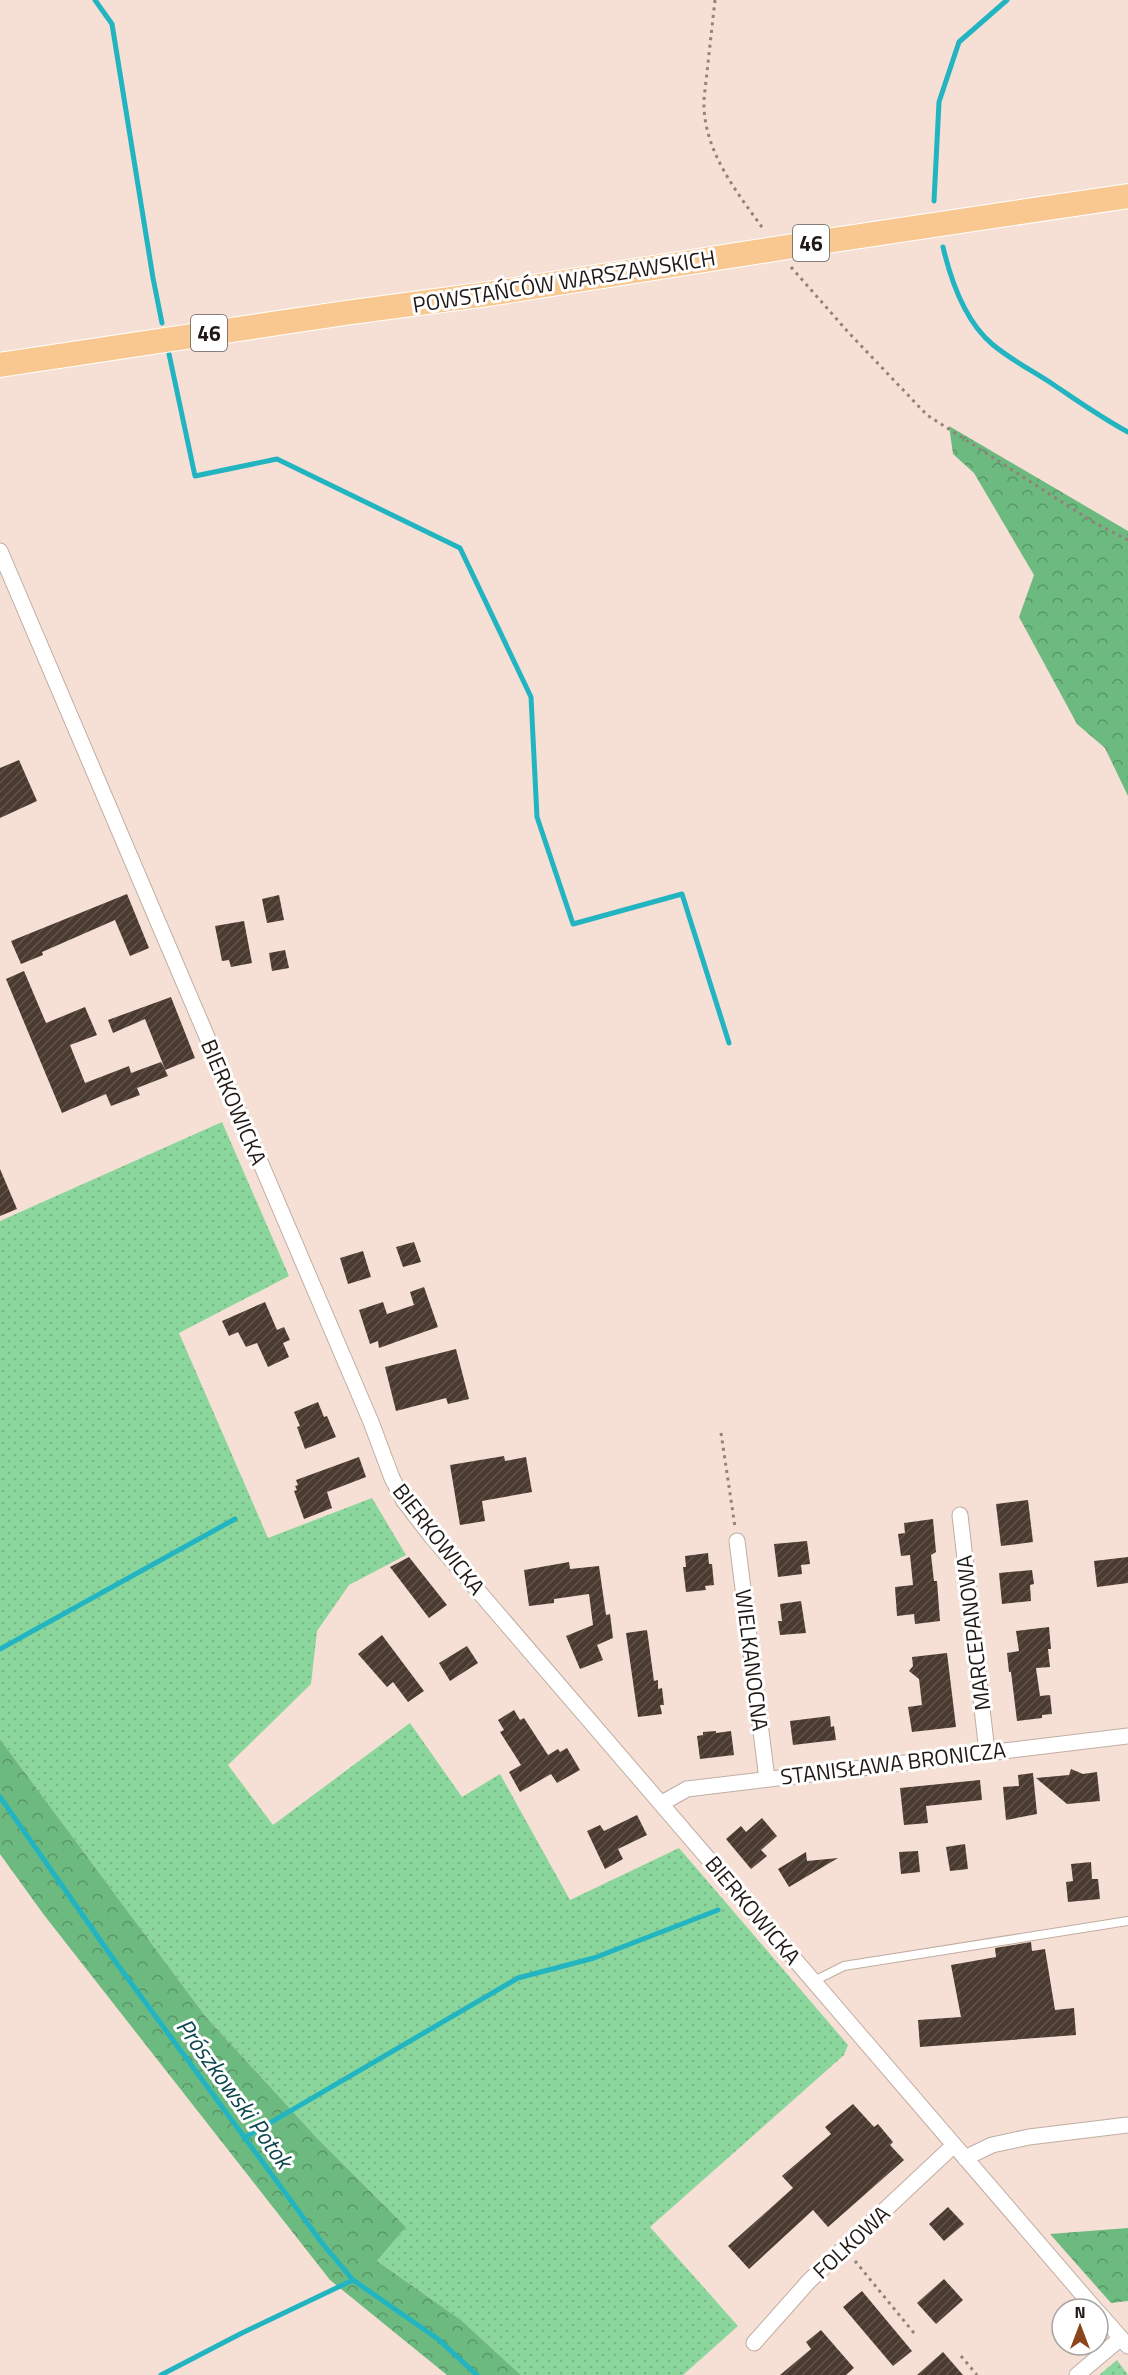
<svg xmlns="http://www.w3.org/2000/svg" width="1128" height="2375" font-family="'Titillium Web',sans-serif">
<defs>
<pattern id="grass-dots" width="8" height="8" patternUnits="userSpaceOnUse" patternTransform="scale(1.5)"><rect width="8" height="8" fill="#8bd69c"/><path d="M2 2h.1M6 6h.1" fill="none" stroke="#78b786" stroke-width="1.8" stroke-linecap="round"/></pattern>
<pattern id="forest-crowns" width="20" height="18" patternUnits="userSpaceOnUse" patternTransform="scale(1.5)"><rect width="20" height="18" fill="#6dba81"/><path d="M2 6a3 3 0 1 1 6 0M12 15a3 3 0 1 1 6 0" fill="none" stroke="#599668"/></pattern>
<pattern id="building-hatch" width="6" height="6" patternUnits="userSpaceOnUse" patternTransform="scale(1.5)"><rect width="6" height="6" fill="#4a3a30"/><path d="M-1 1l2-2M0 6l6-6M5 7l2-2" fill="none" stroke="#61544b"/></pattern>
</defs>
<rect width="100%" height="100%" fill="#f6e0d5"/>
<g fill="url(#grass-dots)">
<path d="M222,1122L289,1276L179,1333L268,1538L372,1498L406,1555L349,1585L317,1631L311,1684L228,1765L273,1825L410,1723L462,1797L500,1774L570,1900L679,1848L848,2045L844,2055L650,2227L738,2326L683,2375H521L461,2320L377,2261L406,2227L317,2138L206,2017L0,1739V1221Z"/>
<path d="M1117,2360L1128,2375H1099Z"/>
</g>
<g fill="url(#forest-crowns)">
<path d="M949,426L1128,531V796L1105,748L1077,724L1019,617L1034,575L974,473L953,454Z"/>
<path d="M0,1739L206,2017L317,2138L406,2227L377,2261L461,2320L521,2375H447L330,2280L44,1915L0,1854Z"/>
<path d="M1128,2228V2301L1111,2303L1050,2234Z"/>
</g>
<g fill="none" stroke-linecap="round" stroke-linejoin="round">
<g stroke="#23b4c1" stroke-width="5">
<path d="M95,0L112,24L153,278L162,323"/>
<path d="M934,201L939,102L959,42L1007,0"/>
<path d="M943,247C951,281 965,321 992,344C1011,360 1033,371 1054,385C1078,401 1102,418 1128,432"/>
<path d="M169,354L195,476L277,459L460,548L531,697L537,817L573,924L682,894L729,1043"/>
<path d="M0,1649L235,1519"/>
<path d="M0,1797L112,1957L322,2243L353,2280L438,2339L477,2375"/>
<path d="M244,2138L518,1978L594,1958L718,1910"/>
<path d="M161,2375L240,2334L353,2280"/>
</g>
</g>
<g fill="url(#building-hatch)">
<path d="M19,760L37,801L0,818V768Z"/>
<path d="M127,894L149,948L130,956L115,920L42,952L43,955L21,964L11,941Z"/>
<path d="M279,895L284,920L267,923L262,899Z"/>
<path d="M244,921L252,963L231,967L229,960L222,961L215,926Z"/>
<path d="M285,950L289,968L272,971L269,953Z"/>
<path d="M24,971L46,1023L85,1007L97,1035L70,1045L85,1083L129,1066L131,1073L161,1062L165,1069L145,1019L113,1033L108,1020L171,997L195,1058L165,1070L168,1076L137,1088L140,1095L111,1106L106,1094L62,1113L6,979Z"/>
<path d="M0,1169L17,1209L0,1216Z"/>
<path d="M414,1242L421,1262L403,1267L396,1247Z"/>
<path d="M363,1251L371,1277L348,1284L340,1258Z"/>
<path d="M424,1287L438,1327L379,1348L378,1341L370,1344L359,1310L383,1302L387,1314L414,1305L410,1292Z"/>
<path d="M265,1302L277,1330L284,1327L290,1340L283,1343L289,1357L268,1367L257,1343L246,1347L238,1332L229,1336L222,1321Z"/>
<path d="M456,1349L469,1399L448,1404L446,1398L396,1411L385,1367Z"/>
<path d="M318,1402L324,1417L327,1416L336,1437L305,1449L297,1427L300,1426L294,1412Z"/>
<path d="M504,1456L505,1461L526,1457L532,1492L482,1501L485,1521L460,1525L450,1465Z"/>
<path d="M359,1457L366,1477L327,1492L332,1508L304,1519L294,1491L297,1490L295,1486L298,1485L296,1480Z"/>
<path d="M1028,1500L1033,1542L1001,1546L996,1504Z"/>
<path d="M933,1519L936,1552L931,1555L934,1581H937L940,1621L915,1624L914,1614L897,1616L895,1587L913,1585L910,1555L901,1556L898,1534L905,1533L904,1523Z"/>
<path d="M807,1541L810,1564L801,1565L802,1574L778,1577L774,1544Z"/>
<path d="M708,1553L709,1564H712L714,1585L705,1586L706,1590L686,1592L683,1567H686L685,1556Z"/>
<path d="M409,1557L447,1605L429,1618L390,1567Z"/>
<path d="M1128,1557V1583L1097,1587L1094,1561Z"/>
<path d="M569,1562L570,1569L599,1566L606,1615L610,1614L613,1638L597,1645L603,1660L580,1669L566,1636L593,1625L589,1594L554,1599V1603L529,1606L524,1570Z"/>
<path d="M1032,1570L1034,1584L1030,1585L1031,1601L1002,1604L999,1573Z"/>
<path d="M801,1601L806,1633L780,1635L778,1621H782L780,1604Z"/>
<path d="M1049,1627L1051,1649H1048L1050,1667L1036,1668L1040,1696L1050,1695L1052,1714L1042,1715V1718L1017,1721L1011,1672H1009L1007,1653L1019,1651L1016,1631Z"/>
<path d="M647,1630L654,1681L658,1680V1689L662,1688L664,1705H660L662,1714L638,1717L626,1633Z"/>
<path d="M382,1635L424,1691L408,1702L393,1682L387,1687L358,1654Z"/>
<path d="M467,1646L478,1663L450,1681L439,1663Z"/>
<path d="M947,1653L956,1727L912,1732L908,1707L922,1705L919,1679L909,1671L913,1666L912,1657Z"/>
<path d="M514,1710L520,1720L524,1718L548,1755L558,1749L560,1752L567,1748L580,1770L557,1783L551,1774L520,1792L509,1772L521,1765L500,1732L504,1730L498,1720Z"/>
<path d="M830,1716L831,1727L834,1726L836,1740L793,1745L790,1721Z"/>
<path d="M716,1731V1733L731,1731L734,1755L700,1759L697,1736L703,1735V1732Z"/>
<path d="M1071,1769L1083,1774L1097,1772L1100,1801L1067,1804L1036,1778L1069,1775Z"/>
<path d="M1033,1773L1037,1814L1006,1820L1003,1787L1019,1786L1018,1775Z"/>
<path d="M980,1780L982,1800L926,1806L928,1823L904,1825L900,1788Z"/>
<path d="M637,1815L647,1835L618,1849L623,1859L605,1869L587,1831L600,1825L604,1831Z"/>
<path d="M762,1818L777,1836L761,1850L767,1856L751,1869L726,1839L741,1826L746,1832Z"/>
<path d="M965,1844L968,1869L950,1871L946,1847Z"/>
<path d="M918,1851L920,1872L901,1874L899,1852Z"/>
<path d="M806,1852L807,1861L838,1858L789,1887L778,1869Z"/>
<path d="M1091,1862L1092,1879H1098L1100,1899L1068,1902L1066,1882L1073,1881L1071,1864Z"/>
<path d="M1031,1942L1032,1951L1045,1949L1055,2010L1074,2008L1076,2035L920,2047L918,2020L961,2017L951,1965L996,1957L995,1948Z"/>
<path d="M853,2104L874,2127L878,2124L893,2142L890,2145L904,2160L828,2227L813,2210L749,2269L728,2246L793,2188L782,2176L831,2134L825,2127Z"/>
<path d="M948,2207L964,2224L944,2241L929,2224Z"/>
<path d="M944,2279L963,2300L936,2324L917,2303Z"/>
<path d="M862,2291L912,2351L893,2366L843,2307Z"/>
<path d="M821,2330L854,2368L846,2375H780L811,2349L806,2342Z"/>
<path d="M943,2352L963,2375H917Z"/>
</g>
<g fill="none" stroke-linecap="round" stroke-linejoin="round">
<defs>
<path id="lane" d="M814,1981L844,1966L1128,1921"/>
<g id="street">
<path d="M0,551L371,1422L392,1478L404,1501L431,1536L1095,2309"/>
<path d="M960,1515L987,1752"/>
<path d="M737,1541L767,1779"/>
<path d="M662,1803L687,1789L1128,1736"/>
<path d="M965,2158L992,2145L1029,2137L1128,2125"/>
<path d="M1098,2312L1128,2346"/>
<path d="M754,2343L809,2281L954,2145"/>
<path d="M1077,2375L1121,2338"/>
</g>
<path id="primary" d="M0,365L345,313L495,293L800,245L1128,196"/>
</defs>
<use href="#lane" stroke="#c1ada2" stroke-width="10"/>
<use href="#street" stroke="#c1ada2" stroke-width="17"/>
<use href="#primary" stroke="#fff" stroke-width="26"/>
<g stroke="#91827b" stroke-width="3" stroke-dasharray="3 4.5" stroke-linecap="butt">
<path d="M715,0L704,99C702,149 736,191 764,230"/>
<path d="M791,267L848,332L927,415L1093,522L1128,540"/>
<path d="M721,1433L735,1527"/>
<path d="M855,2261L914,2333"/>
<path d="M961,2356L977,2375"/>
</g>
<use href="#lane" stroke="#fff" stroke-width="8"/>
<use href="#street" stroke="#fff" stroke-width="15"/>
<use href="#primary" stroke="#f9c891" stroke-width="24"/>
</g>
<g text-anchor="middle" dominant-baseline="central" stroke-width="6" stroke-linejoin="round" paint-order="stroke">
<g fill="#fff" stroke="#635e5b" stroke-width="1.5">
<rect x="793" y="225" width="36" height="36" rx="4.5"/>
<rect x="191" y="315" width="36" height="36" rx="4.5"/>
</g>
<g font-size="21" font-weight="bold" fill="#201915">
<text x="811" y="243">46</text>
<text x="209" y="333">46</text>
</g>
<g font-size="22" fill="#201915" stroke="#fff">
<text transform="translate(564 281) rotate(-9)">POWSTAŃCÓW WARSZAWSKICH</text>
<text transform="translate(234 1102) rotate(67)">BIERKOWICKA</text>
<text transform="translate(439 1539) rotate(52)">BIERKOWICKA</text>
<text transform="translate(973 1633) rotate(-97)">MARCEPANOWA</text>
<text transform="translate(752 1660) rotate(83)">WIELKANOCNA</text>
<text transform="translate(893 1763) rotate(-7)">STANISŁAWA BRONICZA</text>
<text transform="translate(753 1910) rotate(50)">BIERKOWICKA</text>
<text transform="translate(851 2242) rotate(-43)">FOLKOWA</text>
</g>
<g font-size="24" font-style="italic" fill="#0e484e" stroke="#fff">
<text transform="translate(235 2093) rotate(54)">Prószkowski Potok</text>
</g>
</g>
<g transform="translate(1080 2327)"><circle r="28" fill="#ffffff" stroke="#a6a3a1" stroke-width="1.5"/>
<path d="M0-4.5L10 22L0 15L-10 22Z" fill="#8b461c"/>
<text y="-9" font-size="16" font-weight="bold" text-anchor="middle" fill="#201915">N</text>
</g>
</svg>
